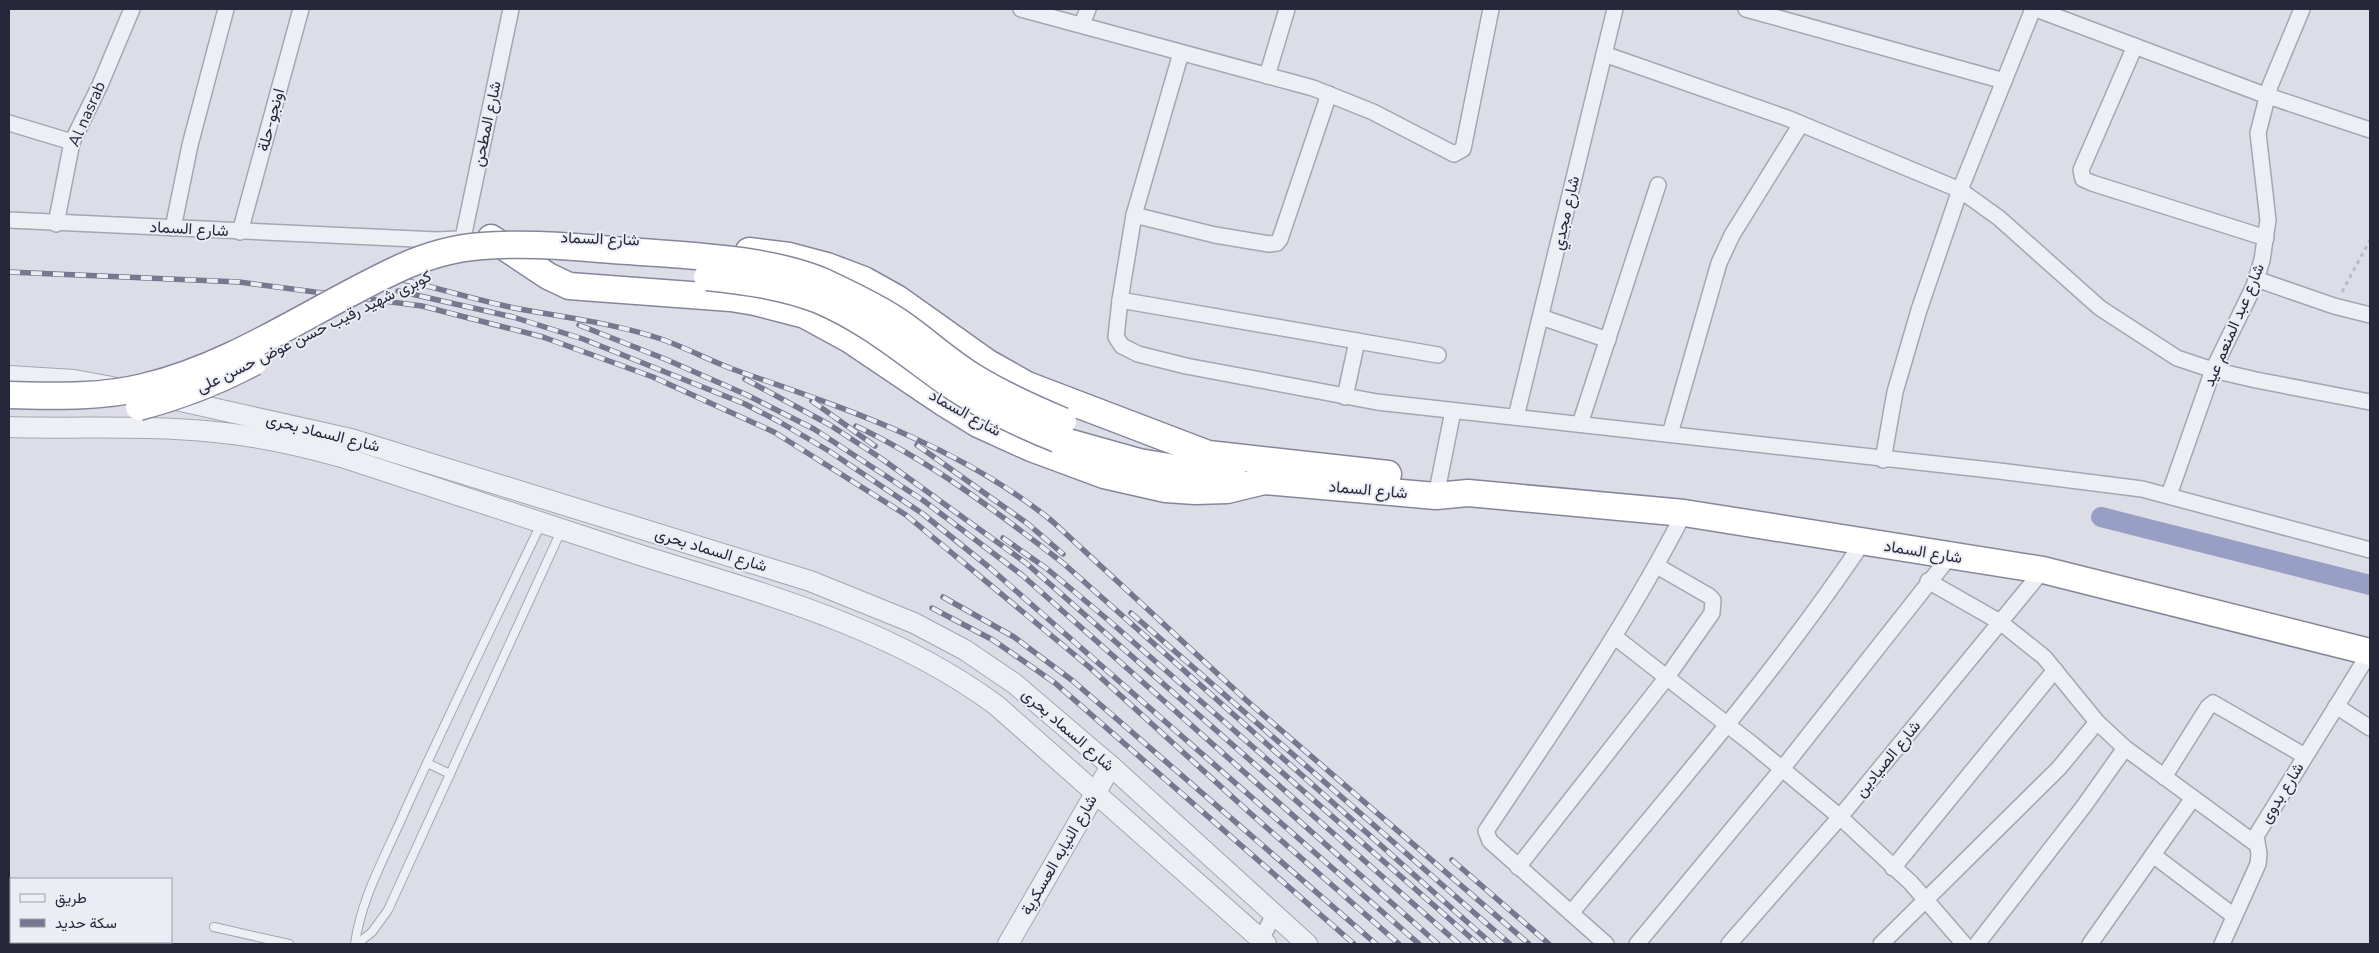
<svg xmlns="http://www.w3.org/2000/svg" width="2379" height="953" font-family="'Nunito Sans',Vazirmatn,sans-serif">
<rect width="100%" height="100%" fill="#dcdde6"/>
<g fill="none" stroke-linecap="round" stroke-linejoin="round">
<path stroke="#979fc5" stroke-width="20" d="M2101,517L2370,585"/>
<defs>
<g id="service">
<path d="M427,763L450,774"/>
<path d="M214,927L289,944"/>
<path d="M355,944C361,898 386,855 404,813C448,716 495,620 541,524"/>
<path d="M357,944L372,932L388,910L561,531"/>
</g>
<g id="minor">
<path d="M1021,9L1313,88L1373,112L1454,154L1463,149L1491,9"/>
<path d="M1746,9L2004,81"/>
<path d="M2036,9L2262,94L2370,130"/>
<path d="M1082,24L1088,9"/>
<path d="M2135,46L2081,170L2083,179L2092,183L2266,238"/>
<path d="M1181,53L1134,215L1120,300L1116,337L1122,346L1138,354L1186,366L1377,402L1999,471L2142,489L2370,550"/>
<path d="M1604,54L1787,118L1960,190L1999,218L2100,308L2177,358L2213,370L2256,380L2370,402"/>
<path d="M1267,76L1287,9"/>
<path d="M9,123L72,142"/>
<path d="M1134,215L1215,235L1269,244L1277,243L1280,239L1329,94"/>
<path d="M9,220L437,240L459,239"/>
<path d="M56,224L72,142L100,85L132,9"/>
<path d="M173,228L190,145L226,9"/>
<path d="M240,232L301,9"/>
<path d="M463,238L511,9"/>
<path d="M2256,279L2334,306L2370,315"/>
<path d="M1120,300L1438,355"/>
<path d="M1541,317L1608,340"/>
<path d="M1345,397L1357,341"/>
<path d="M1516,417L1615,9"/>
<path d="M1580,424L1658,185"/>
<path d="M1670,434L1719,263L1732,235L1801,124"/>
<path d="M1883,460L1895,392L1919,310L1960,190L2033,9"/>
<path d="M2169,495L2213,370L2254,286L2262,260L2268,220L2258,133L2270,86L2302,9"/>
<path d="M1436,496L1453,411"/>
<path d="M1928,581L2000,622L2044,657L2097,722L2125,748L2256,844"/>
<path d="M1615,637L1752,744L1840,817L1911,883L1964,944"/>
<path d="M2336,706L2370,728"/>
<path d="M2164,777L2208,707L2213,703L2305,756"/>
<path d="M2153,855L2234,916"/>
<path d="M1518,867L1667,677L1712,613L1713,600L1709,596L1657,566"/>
<path d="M1893,868L2055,670"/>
<path d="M1571,913C1672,792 1775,673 1863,542"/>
<path d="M1259,944L1274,914"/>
<path d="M1606,944L1490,841L1486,831C1555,727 1627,625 1684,513"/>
<path d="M1637,944L1782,769L1950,556"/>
<path d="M1729,944L1840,817L2043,570"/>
<path d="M1881,944L2059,768L2097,722"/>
<path d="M1977,944L2084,806L2125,748"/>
<path d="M2090,944L2193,798"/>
<path d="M2222,944L2258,864L2259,854L2256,836L2370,652"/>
</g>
<g id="tertiary">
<path d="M9,376L74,380L112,387"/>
<path d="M167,398L351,439L810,581L914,623L965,650L1015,684L1111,766L1307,944"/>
<path d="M9,427C77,429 146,425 215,432C259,436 303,446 345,458C444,491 543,524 643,556C765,594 892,628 996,705L1266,944"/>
<path d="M1008,944L1111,766"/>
</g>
<g id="trunk">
<path d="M491,238L548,276L569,286L731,298L755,302L805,315L849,339L944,403L978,424L1031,448L1104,475L1166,489L1195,491L1227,490L1264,481L1436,496L1468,493L1684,513L2043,570L2370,652"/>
<path d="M749,251L789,256L827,266L864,280L898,299L988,363L1027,385L1208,454L1388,474"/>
<path d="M1057,439L1139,462L1234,478"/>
</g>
</defs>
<use href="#service" stroke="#a5a6b3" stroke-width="10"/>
<use href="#minor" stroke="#a5a6b3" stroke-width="18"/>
<use href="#tertiary" stroke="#a5a6b3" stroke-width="22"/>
<use href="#trunk" stroke="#84869c" stroke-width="29"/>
<path stroke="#babbc4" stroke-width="3" stroke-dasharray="4 4" stroke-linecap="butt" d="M2342,292L2370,240"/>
<use href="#service" stroke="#eeeff4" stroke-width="8"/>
<use href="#minor" stroke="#eeeff4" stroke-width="15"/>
<use href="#tertiary" stroke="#eeeff4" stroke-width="20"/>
<use href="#trunk" stroke="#fff" stroke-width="26"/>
<defs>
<g id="rail">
<path d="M9,272L239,282L422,306L543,337L653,377L774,432L906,515L1088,666L1250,813L1399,944"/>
<path d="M404,280C440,289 477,300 514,308C562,317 614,323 661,339C687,348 712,362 738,371C849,410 959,446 1052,521L1246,700L1529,944"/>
<path d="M398,291L513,317L583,339L745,404L778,421L829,451L923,514L990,568L1419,944"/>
<path d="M579,325L665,359L747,395L814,429L924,501L1022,575L1438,944"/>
<path d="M745,379L830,425L882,459L1026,563L1459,944"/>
<path d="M812,401L875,446"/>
<path d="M856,426C932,462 997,512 1063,563L1492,944"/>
<path d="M917,445L1028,524L1063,554"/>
<path d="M1003,538L1046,568L1107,619L1478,944"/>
<path d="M943,597L1014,637L1073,681L1376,944"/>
<path d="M932,608L993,640L1055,683L1354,944"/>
<path d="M1131,613L1510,944"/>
<path d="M1452,860L1549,944"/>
</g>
</defs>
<use href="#rail" stroke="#76788f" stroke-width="5.5"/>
<use href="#rail" stroke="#ebecf4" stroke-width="4" stroke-dasharray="11" stroke-linecap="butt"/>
<defs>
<g id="trunk-bridge">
<path d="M707,277C745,281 783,286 819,300C867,320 907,354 949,384C983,407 1020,424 1057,439"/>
<path d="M9,395C54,396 99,398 144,387C236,365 315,307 400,268C426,256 454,248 482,246C530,242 581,248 629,251C690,256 768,258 824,282C849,294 876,306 899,322C924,339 946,360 972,376C1001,394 1032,408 1063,421"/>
<path d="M139,407C180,396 217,382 254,362"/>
</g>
</defs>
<use href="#trunk-bridge" stroke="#84869c" stroke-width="29" stroke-linecap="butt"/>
<use href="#trunk-bridge" stroke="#fff" stroke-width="26"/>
</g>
<g text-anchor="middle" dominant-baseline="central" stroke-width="4" stroke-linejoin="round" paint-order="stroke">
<g font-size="16" fill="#26273b" stroke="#ebecf4">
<text transform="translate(87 114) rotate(-66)">Al nasrab</text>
<text transform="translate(271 120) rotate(-75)">اونجو-حلة</text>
<text transform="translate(487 124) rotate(-78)">شارع المطحن</text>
<text transform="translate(1566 213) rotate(-77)">شارع مجدي</text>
<text transform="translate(189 229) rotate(3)">شارع السماد</text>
<text transform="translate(600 239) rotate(2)">شارع السماد</text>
<text transform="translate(2234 325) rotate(-67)">شارع عبد المنعم عيد</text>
<text transform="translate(314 332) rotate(-26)">كوبرى شهيد رقيب حسن عوض حسن على</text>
<text transform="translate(965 413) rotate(29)">شارع السماد</text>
<text transform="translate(323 433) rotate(14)">شارع السماد بحرى</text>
<text transform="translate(1368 490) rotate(5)">شارع السماد</text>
<text transform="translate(711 550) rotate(17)">شارع السماد بحرى</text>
<text transform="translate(1923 552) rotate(9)">شارع السماد</text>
<text transform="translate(1068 730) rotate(41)">شارع السماد بحرى</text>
<text transform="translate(1888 759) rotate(-51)">شارع الصيادين</text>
<text transform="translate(2282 793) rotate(-58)">شارع بدوى</text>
<text transform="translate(1059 855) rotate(-60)">شارع النيابه العسكرية</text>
</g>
</g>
<rect width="2379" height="953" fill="none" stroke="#26273b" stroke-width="20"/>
<rect x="10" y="878" width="162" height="65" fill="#ebecf4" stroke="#9c9daa"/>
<rect x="20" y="894" width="25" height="8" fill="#eeeff4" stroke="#9c9daa"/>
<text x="55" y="903" font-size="15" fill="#26273b">طريق</text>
<rect x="20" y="919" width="25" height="8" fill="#76788f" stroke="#9c9daa"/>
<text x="55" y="928" font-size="15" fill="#26273b">سكة حديد</text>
</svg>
